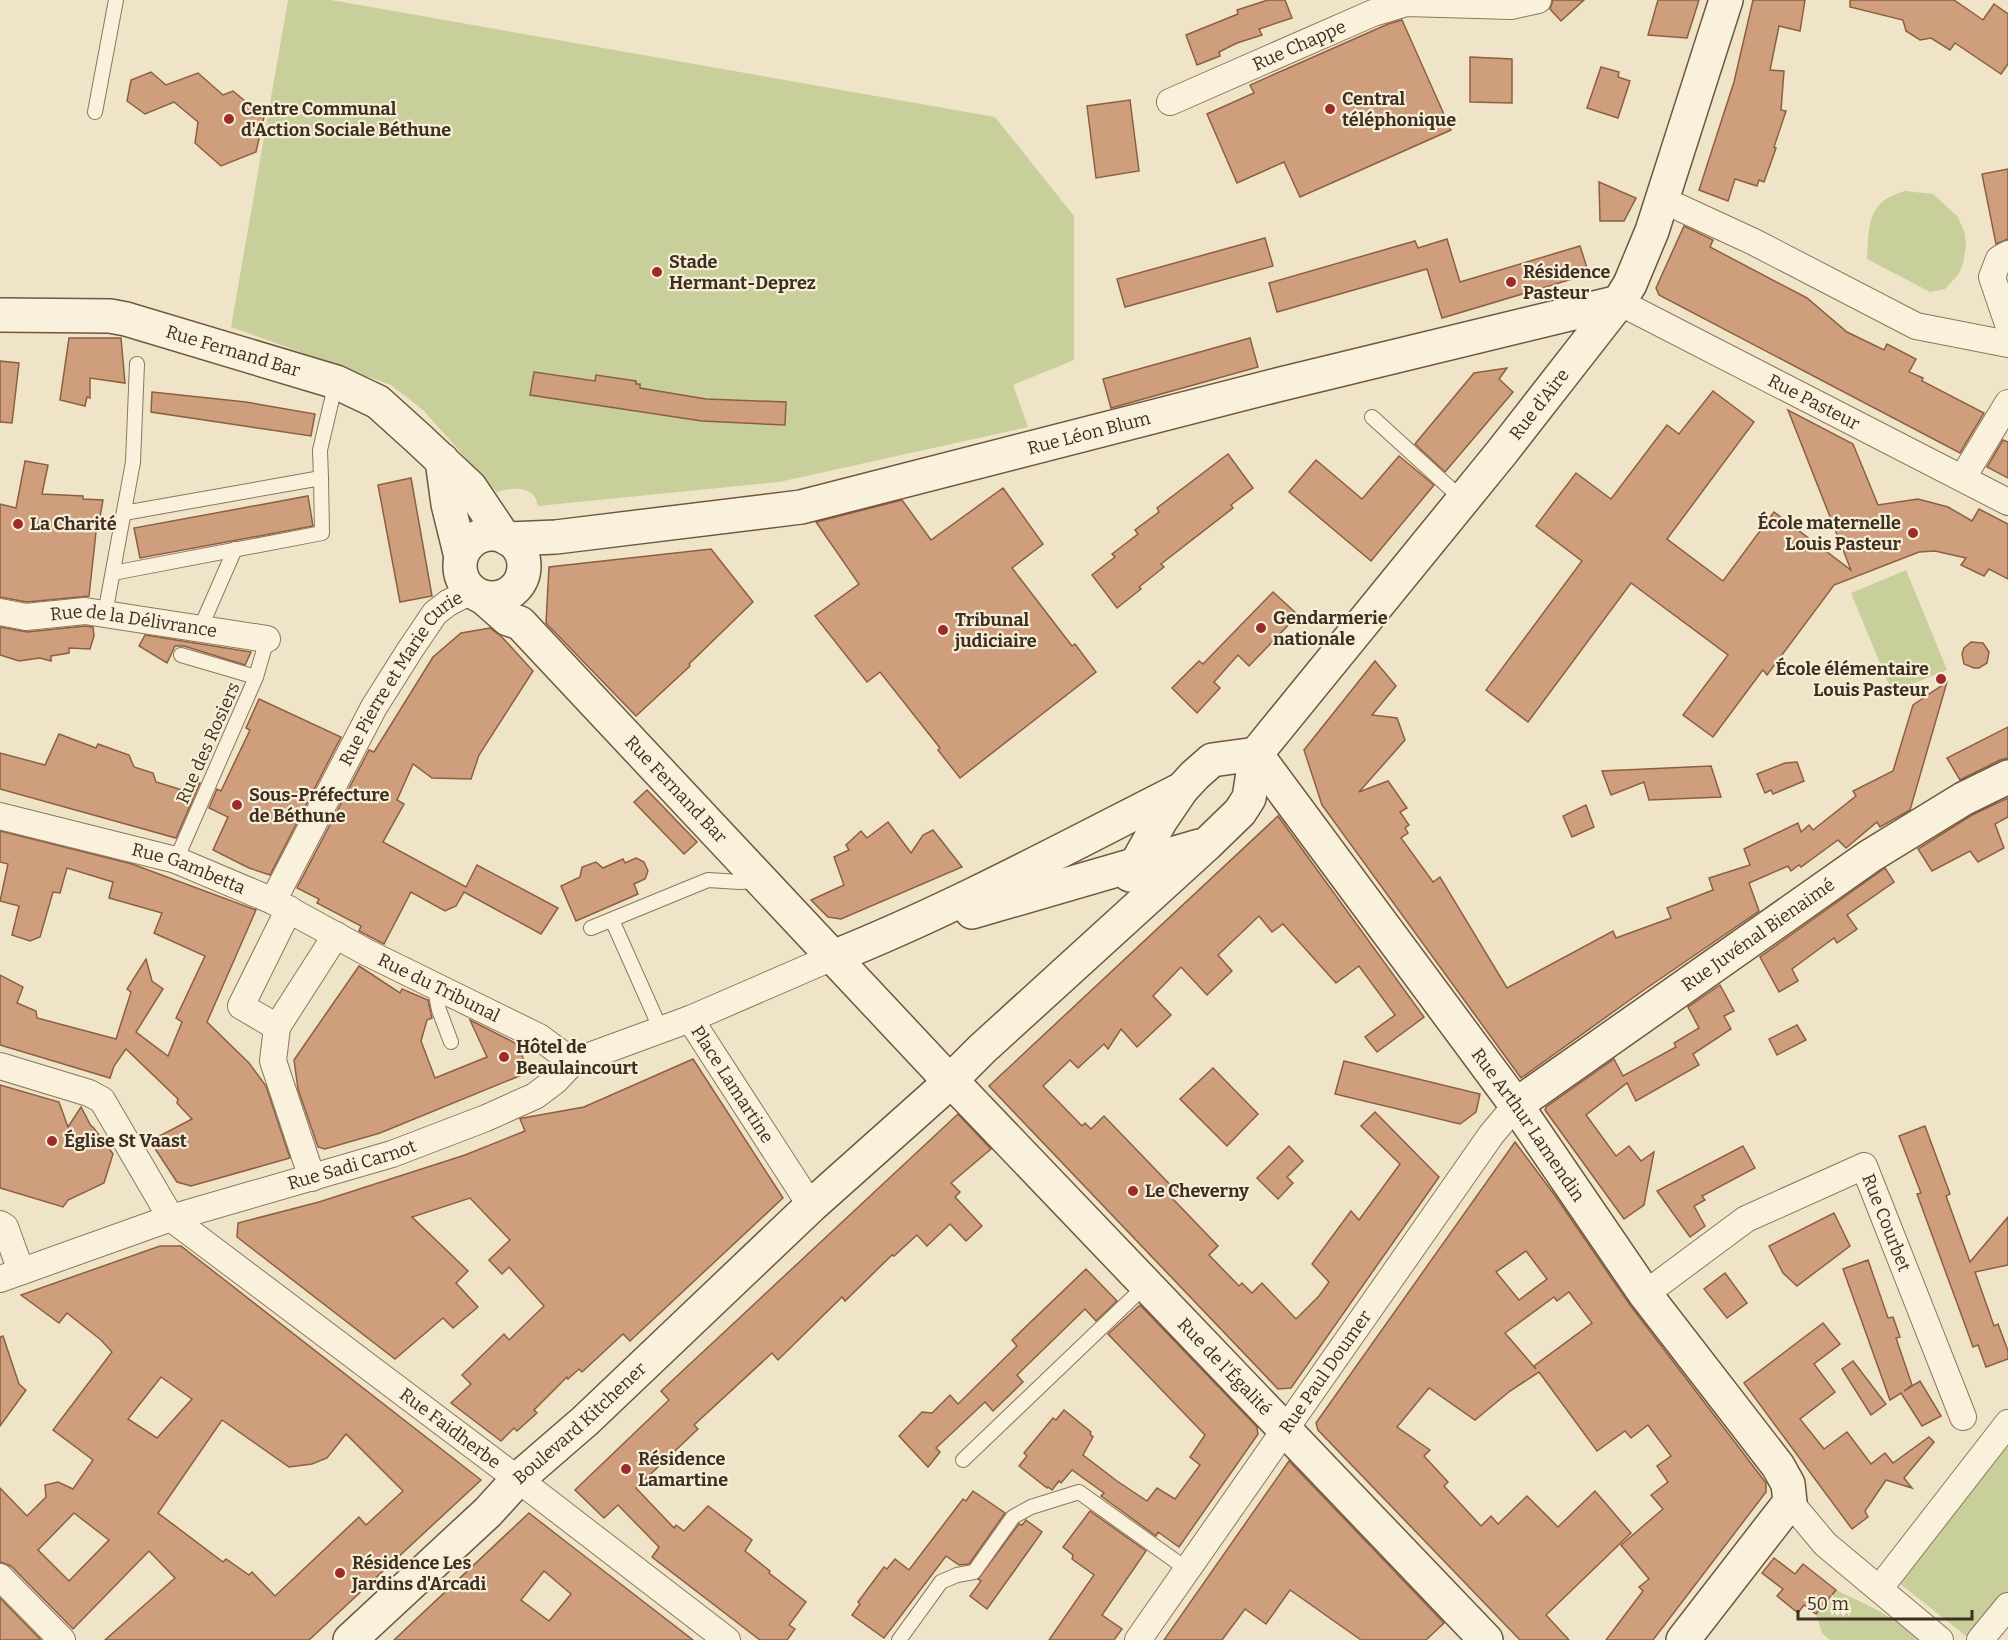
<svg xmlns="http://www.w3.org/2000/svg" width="2008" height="1640" font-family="Bitter,serif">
<rect width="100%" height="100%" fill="#f0e4c8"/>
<g fill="#c9cf9b">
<path d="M288,0H331L995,117L1074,216V360L1013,385L1028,427L779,482L538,506C534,484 512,488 496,492L423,410L391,385L231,327Z"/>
<path d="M1905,191L1933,194L1958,217L1965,234L1966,246L1963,264L1958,275L1945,289L1930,292L1867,259C1869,225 1867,201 1905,191Z"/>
<path d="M1906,570L1947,670L1892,692L1851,593Z"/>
<path d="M2008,1440V1593L1971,1640L1899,1583Z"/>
<path d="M1836,1590C1861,1602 1902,1620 1920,1640H1830L1822,1633L1816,1614Z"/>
</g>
<g fill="#cf9f7d" stroke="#8d5f41" stroke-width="1.5" fill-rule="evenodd">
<path d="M1268,0H1285L1292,18L1259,29L1262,35L1237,43L1219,52L1220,56L1197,65L1186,35L1238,14L1237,10Z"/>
<path d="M1553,0H1584L1561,21L1550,9Z"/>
<path d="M1658,0H1699L1687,38L1648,35Z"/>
<path d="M1753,0H1805L1800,31L1779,26L1770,70L1784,71L1781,110L1786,111L1774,147L1776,148L1764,182L1759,180L1757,186L1735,179L1728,201L1699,190L1734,82Z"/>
<path d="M1850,0H1954L1983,20L1994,4L2008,14V64L2001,74L1955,43L1950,50L1931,38L1920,40L1906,31L1903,20L1850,7Z"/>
<path d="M1402,20L1451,130L1300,197L1284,162L1237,183L1207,114L1254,93L1250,85L1388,24Z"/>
<path d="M1470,57L1512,59V103L1470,102Z"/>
<path d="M1601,67L1619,72L1618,77L1630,81L1618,118L1587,108Z"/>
<path d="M151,72L166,85L198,73L223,95L233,91L264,117L256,152L221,166L195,143L198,122L174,102L145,114L127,101L131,80Z"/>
<path d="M1130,100L1139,171L1096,178L1087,106Z"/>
<path d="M2008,169V239L1996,244L1982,174Z"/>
<path d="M1599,182L1636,198L1624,221H1600Z"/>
<path d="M1684,226L1713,240L1710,247L1807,298L1847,332L1884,350L1887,344L1916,359L1909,372L1923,378L1922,381L1984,413L1960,453L1659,295L1656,288Z"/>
<path d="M1265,238L1273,266L1125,307L1117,279Z"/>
<path d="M1447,239L1460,282L1580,246L1589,274L1442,318L1427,269L1277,312L1269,283L1415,241L1418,248Z"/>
<path d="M69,338H121L125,383L90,378V398L87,397L85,406L60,400Z"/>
<path d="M1250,338L1258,367L1111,408L1103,379Z"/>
<path d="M0,361L19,363L12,423L0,422Z"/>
<path d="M1507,368L1499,379L1513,392L1445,472L1415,444L1474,373Z"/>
<path d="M534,372L595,381L596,375L636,381V384H640V388L706,399L786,402L785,425L702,421L530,395Z"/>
<path d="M1713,391L1754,422L1667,539L1723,581L1774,512L1851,570L1788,410L1853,444L1878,505L1918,499L1948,507L1972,521L1979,509L2008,524V579L1989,569L1984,576L1961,565L1966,558L1935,551L1919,552L1834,585L1767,675L1763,670L1762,671L1713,737L1683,715L1728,655L1631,583L1528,722L1486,690L1582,561L1536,526L1576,473L1611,499L1667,425L1679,434Z"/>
<path d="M152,392L246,402L315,414L311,436L151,412Z"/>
<path d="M2003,440L2008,442V478L1987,467Z"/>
<path d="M1228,454L1253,488L1231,505L1233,508L1161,564L1164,567L1139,587L1141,589L1117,608L1092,575L1115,557L1112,554L1138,534L1135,530L1159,512L1157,508Z"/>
<path d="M1399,456L1434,485L1371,561L1289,492L1316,460L1362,499Z"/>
<path d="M25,461L48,465L42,494L83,496V499L103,500L99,522L97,523L89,596L27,602L0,597V504L16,508Z"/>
<path d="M411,478L432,596L400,602L378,485Z"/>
<path d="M1003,488L1043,544L1012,568L1072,646L1075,644L1096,672L960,778L938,750L940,748L880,672L867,682L815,616L859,584L816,522L902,500L931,540Z"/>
<path d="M308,496L313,526L140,558L134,528Z"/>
<path d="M711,549L753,602L689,664L690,666L636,716L546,623L549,567Z"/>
<path d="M1273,592L1298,615L1249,666L1238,655L1214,682L1220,688L1197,713L1172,688L1199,661L1203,664Z"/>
<path d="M85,626L93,627L94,636L90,649L69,648V653L51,656V661L40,658L19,661L0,655V627L27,632Z"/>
<path d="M490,628L501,636L533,671L479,755L471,779L432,778L413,764L397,800L404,804L383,842L466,887L477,865L558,908L541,934L464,892L456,906L445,911L411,892L384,944L359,931L361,926L317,903L319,899L297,888L369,750L374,752L433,657L461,633Z"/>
<path d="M145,635L251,652L245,665L184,646H175L167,663L139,646Z"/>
<path d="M1971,642L1983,643L1989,652L1987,663L1979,668H1974L1964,664L1962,654L1964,648Z"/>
<path d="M1375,661L1396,686L1372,715L1397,718L1405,740L1359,792L1388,781L1407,808L1400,812L1409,825L1405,828L1408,833L1401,838L1433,882L1440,877L1507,988L1613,931L1616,938L1671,918L1667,908L1713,890L1709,878L1750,865L1744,849L1798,823L1801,832L1809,825L1813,830L1856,796L1853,791L1893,771L1913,705L1947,682L1910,810L1880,827L1877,822L1846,848L1838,840L1801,867L1799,865L1791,871L1788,866L1749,883L1759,911L1641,992L1521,1078L1322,805L1304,750Z"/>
<path d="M259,699L341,737L270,875L249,868L213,850L228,817L209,808L217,789L221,791L250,730L246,728Z"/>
<path d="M2008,727V758L2000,760L1960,780L1947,758Z"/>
<path d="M59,734L96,748L98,744L129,755L134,767L153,773L156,782L192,793L196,782L200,783L176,838L0,789V753L45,765Z"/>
<path d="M1797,762L1804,781L1773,794L1771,790L1765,793L1757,774L1785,763Z"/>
<path d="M1711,766L1721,797L1649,800L1644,782L1611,795L1602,771Z"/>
<path d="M647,790L697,842L684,854L634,802Z"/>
<path d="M2008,798V817L1995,824L2004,848L1978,862L1970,851L1932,871L1918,849L1972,815Z"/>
<path d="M1586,805L1594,827L1572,837L1563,816Z"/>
<path d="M1278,816L1424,1017L1377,1052L1365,1037L1395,1015L1359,966L1336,983L1283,924L1272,932L1259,916L1218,955L1232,971L1207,995L1181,967L1153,996L1171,1015L1137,1047L1121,1029L1108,1049L1104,1044L1078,1068L1070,1060L1043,1086L1082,1126L1085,1123L1091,1129L1104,1116L1179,1194L1173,1199L1218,1246L1209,1255L1239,1286L1242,1283L1252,1293L1262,1283L1296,1319L1319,1296L1329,1282L1312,1264L1351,1211L1359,1220L1400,1164L1361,1126L1375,1112L1439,1177L1291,1388L1278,1389L989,1086Z"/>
<path d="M888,822L911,853L923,835L933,830L962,867L841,919L828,917L811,900L844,885L834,857L849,850L846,845L861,831L867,838Z"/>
<path d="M0,831L132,864L256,910L207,1022L249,1063L266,1086L290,1158L191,1186L177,1182L150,1141L192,1119L177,1103L178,1099L126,1049L114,1066L110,1078L0,1045V975L23,987L17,1003L36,1011L37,1018L116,1039L131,992L127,989L146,959L152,981L163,989L136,1032L168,1056L182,1022L176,1018L205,956L154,933L162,913L109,898L113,882L67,868L60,893L53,892L40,937L30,941L12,935L19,906L0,901L8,864L0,862Z"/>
<path d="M636,858L644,862L648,871L645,879L634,884L638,894L576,921L561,886L580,877L582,867L596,862L603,868L623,859L625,863Z"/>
<path d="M1885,868L1894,882L1847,915L1857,929L1837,943L1834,938L1792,969L1798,981L1779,992L1760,957Z"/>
<path d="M359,966L400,993L402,989L428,1000L432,1018L427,1020L421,1041L435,1078L487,1057L470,1020L517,1044L529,1072L380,1133L325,1149L318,1147L298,1089L294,1060Z"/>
<path d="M1720,985L1734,1011L1724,1016L1731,1029L1693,1054L1699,1065L1636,1101L1627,1083L1586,1115L1616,1156L1629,1146L1641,1161L1654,1152L1644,1205L1624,1219L1545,1110L1546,1107L1614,1059L1623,1076L1676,1047L1674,1043L1699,1028L1688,1007Z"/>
<path d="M1797,1025L1806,1040L1777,1055L1769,1039Z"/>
<path d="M693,1059L783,1198L630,1341L623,1334L582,1372L579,1369L568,1379L567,1377L534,1410L537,1413L517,1431L514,1428L501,1441L451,1403L471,1384L462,1375L504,1334L509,1340L544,1306L509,1267L502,1274L489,1260L510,1240L470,1198L412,1217L468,1271L456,1283L478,1307L453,1328L443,1318L395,1359L237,1237L238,1223L319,1202L465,1155L525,1131L520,1119L523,1118L584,1107Z"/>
<path d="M1344,1061L1480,1094L1476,1112L1460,1124L1335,1094Z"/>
<path d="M1213,1068L1258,1114L1227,1146L1180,1099Z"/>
<path d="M0,1085L59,1102L68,1127L81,1107L91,1126L93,1127L113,1154L104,1183L68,1200L63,1207L0,1188Z"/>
<path d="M958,1114L991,1149L951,1183L960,1192L955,1197L982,1226L966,1241L950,1224L927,1246L917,1235L894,1256L892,1255L845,1301L842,1297L778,1360L772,1353L694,1425L698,1429L636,1488L674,1528L676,1525L684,1531L708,1506L752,1540L745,1551L770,1571L769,1573L806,1602L789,1625L795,1629L787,1640H760L652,1557L659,1547L618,1505L604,1518L575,1490L669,1400L661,1391Z"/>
<path d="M1925,1126L1950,1194L1946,1196L1970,1262L2008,1217V1265L1975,1272L1994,1326L1998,1324L2008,1351V1359L1986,1367L1978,1345L1973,1347L1964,1322L1917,1194L1921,1193L1899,1136Z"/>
<path d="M1515,1142L1556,1197L1630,1305L1766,1483V1492L1653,1640H1606L1643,1591L1639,1587L1649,1579L1621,1545L1663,1509L1651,1495L1668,1482L1657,1466L1671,1456L1648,1425L1631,1438L1625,1431L1597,1451L1539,1372L1510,1391L1475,1420L1429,1388L1397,1427L1430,1450L1424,1456L1448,1482L1444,1486L1481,1526L1491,1516L1498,1524L1527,1496L1558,1527L1595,1491L1631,1533L1546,1615L1569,1640H1520L1318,1430L1316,1423ZM1526,1251L1547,1279L1519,1300L1496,1272ZM1569,1292L1592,1323L1534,1366L1536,1369L1505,1333L1554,1297L1557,1301Z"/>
<path d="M1289,1146L1303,1161L1287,1177L1293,1183L1278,1199L1257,1178Z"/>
<path d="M1743,1146L1755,1168L1702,1196L1705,1200L1694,1206L1705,1226L1690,1237L1657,1191Z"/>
<path d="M1834,1213L1850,1246L1797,1286L1783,1273L1769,1246Z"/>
<path d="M160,1246H181L481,1480L309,1640H105L175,1578L149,1551L73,1629L11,1566L0,1562V1488L27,1516L46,1497L45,1485L58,1482L73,1489L93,1460L53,1430L112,1352L101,1340L67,1313L59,1323L21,1295ZM161,1377L192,1399L157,1438L128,1419ZM222,1420L289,1467L312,1464L327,1458L346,1434L403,1491L366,1525L359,1517L275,1596L252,1572L249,1575L226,1559L223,1562L158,1513ZM74,1513L109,1540L69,1581L38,1550Z"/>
<path d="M1868,1260L1888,1318L1893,1317L1900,1337L1896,1338L1912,1385L1904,1391L1920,1381L1941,1416L1922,1426L1901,1393L1890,1400L1843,1269Z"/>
<path d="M1086,1269L1117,1301L1096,1321L1085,1309L1017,1375L1023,1382L993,1411L985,1402L936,1448L940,1452L928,1467L899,1436L922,1412L932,1413L950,1395L958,1404L1017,1346L1012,1340Z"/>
<path d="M1725,1273L1747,1303L1727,1318L1704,1289Z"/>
<path d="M1140,1305L1257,1427L1258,1434L1179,1547L1158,1532L1156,1536L1101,1496L1104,1493L1072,1470L1061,1483L1059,1481L1052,1490L1048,1487L1047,1488L1019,1466L1027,1456L1024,1453L1053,1418L1056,1420L1064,1410L1091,1432L1090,1434L1093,1437L1083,1455L1117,1481L1147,1501L1157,1488L1175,1499L1200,1465L1190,1457L1205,1435L1108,1334Z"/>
<path d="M1823,1323L1840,1344L1814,1364L1835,1392L1800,1419L1824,1449L1847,1432L1871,1464L1885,1453L1893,1463L1929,1437L1934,1442L1904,1478L1912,1488L1886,1480L1865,1511L1868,1517L1852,1529L1744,1383Z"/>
<path d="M3,1336L19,1384L26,1390L0,1426V1337Z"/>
<path d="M1853,1361L1886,1404L1871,1415L1842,1369Z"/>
<path d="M1289,1461L1444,1623L1426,1640H1361L1290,1590L1266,1624L1245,1609L1222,1640H1164Z"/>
<path d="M973,1491L1005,1513L969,1564L959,1565L946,1556L884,1638L852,1615L860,1604L858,1602L884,1567L887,1569L895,1559L909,1570L963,1499L966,1501Z"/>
<path d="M1090,1511L1146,1551L1102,1615L1122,1629L1114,1640H1049L1094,1575L1072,1559L1073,1555L1063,1547Z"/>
<path d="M529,1513L565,1541L693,1640H394ZM544,1571L571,1594L549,1621L521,1600Z"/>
<path d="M1026,1520L1042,1532L987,1609L970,1596L981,1581L978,1579L1019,1524L1022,1525Z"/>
<path d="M1774,1558L1795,1574L1803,1564L1836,1590L1816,1614L1804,1605L1798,1613L1777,1596L1783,1589L1762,1573Z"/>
<path d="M0,1598L41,1640H0Z"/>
</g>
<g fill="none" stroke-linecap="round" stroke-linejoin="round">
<defs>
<g id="lane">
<path d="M95,112L116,0"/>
<path d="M1372,417L1462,499"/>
<path d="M321,478L320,450L336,382"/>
<path d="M113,573L322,533L321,478L124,513"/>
<path d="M105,614L133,462L137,364"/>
<path d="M200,629L235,549"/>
<path d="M181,655L256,677"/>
<path d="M176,860L256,677L267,639"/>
<path d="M612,920L661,1030"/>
<path d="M591,928L708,880L740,882L757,881"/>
<path d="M434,985L439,1010L451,1042"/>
<path d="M963,1460L1146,1285"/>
<path d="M899,1640L941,1582L957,1575L974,1572L1013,1517L1031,1507L1079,1492L1188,1570"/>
</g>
<g id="street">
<path id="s1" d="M1170,102L1373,13L1406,3L1511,6L1538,0"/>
<path d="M1663,200L1754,242L1916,326L2008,344"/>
<path d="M2008,254L1999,259L1992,277L2008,324"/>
<path id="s2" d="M1619,302L2008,502"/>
<path d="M1963,477L2008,403"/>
<path id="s3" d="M0,612L26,617L85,611L267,639"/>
<path id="s4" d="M0,816L176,860L273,901L366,952L539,1037L573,1062"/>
<path id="s5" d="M273,901L374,707L410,650L435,613L448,603L471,591"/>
<path d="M289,909L241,1006L277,1027L336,935"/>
<path id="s6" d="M690,1019L811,1206"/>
<path d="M277,1027L273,1061L312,1178"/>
<path id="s7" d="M0,1066L89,1093L102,1100L171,1218L536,1493L727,1640"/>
<path d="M0,1224L5,1227L21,1271"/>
<path id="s8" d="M0,1279L171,1218L392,1154L486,1118L535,1096L555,1081L573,1062L690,1019L833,957"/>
<path id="s9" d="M1645,1294L1746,1219L1864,1166L1963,1417"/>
<path d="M1790,1502L1825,1544L1940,1640"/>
<path d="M0,1577L62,1640"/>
<path d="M1879,1589L2008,1423"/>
<path id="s10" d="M1138,1640L1491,1135L1516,1105"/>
<path d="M1980,1640L2008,1606"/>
</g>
<g id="secondary">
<path id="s11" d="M0,315L110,316L126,319L336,382L378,402L420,440L470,487L503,536"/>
<path d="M442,460L448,504L461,557"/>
<circle cx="492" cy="566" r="32"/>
<path id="s12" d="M508,539L556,537L801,507L1277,385L1619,302"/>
<path id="s13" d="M483,597L508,619L520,623L940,1071"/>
<path id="s14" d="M1256,754L1516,1105L1645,1294L1778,1466L1788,1484L1790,1502L1683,1640"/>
<path id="s15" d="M1256,754L1502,452L1619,302L1630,284L1652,231L1726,0"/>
<path d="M1130,875L1161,820L1182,789L1195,775L1212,760L1256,754"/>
<path d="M972,912L1199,846"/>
<path d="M833,957C953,909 1067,847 1182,789"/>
<path d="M962,1069L982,1049L1207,844L1240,812L1249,798L1256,754"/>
<path id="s16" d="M962,1092L1486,1640"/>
<path id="s17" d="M1516,1105L1870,856L1963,799L2008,777"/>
<path id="s18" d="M350,1640L488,1512L518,1479L585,1421L811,1206L941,1090"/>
</g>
</defs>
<use href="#lane" stroke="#8d765c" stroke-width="16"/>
<use href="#street" stroke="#8d765c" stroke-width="28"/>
<use href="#secondary" stroke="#6f573f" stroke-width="36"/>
<use href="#lane" stroke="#faf1dc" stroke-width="14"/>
<use href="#street" stroke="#faf1dc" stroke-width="26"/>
<use href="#secondary" stroke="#faf1dc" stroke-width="33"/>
</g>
<g fill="#9e2a2b" stroke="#f7eed8" stroke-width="2">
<circle cx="1330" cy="109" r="6"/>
<circle cx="229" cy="119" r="6"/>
<circle cx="657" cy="272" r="6"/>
<circle cx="1511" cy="282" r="6"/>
<circle cx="18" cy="524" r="6"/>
<circle cx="1913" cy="533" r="6"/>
<circle cx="1261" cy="628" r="6"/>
<circle cx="943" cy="630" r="6"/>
<circle cx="1941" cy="679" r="6"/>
<circle cx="237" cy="805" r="6"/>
<circle cx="504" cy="1057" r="6"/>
<circle cx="52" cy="1141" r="6"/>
<circle cx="1133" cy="1191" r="6"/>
<circle cx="626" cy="1469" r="6"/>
<circle cx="340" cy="1573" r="6"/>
</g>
<g text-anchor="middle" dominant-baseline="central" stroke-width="4.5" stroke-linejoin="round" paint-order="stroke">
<g font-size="18" fill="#3d2e20" stroke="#f7eed8">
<text stroke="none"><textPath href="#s1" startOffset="141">Rue Chappe</textPath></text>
<text stroke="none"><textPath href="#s11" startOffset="238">Rue Fernand Bar</textPath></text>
<text stroke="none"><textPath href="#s2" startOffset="219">Rue Pasteur</textPath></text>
<text stroke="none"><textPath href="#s15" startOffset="450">Rue d'Aire</textPath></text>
<text stroke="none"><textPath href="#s12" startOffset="592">Rue Léon Blum</textPath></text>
<text stroke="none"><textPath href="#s3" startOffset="135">Rue de la Délivrance</textPath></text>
<text stroke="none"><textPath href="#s5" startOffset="258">Rue Pierre et Marie Curie</textPath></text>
<text transform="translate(208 743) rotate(-66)">Rue des Rosiers</text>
<text stroke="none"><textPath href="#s13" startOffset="274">Rue Fernand Bar</textPath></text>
<text stroke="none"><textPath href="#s4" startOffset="196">Rue Gambetta</textPath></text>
<text stroke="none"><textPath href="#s17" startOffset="296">Rue Juvénal Bienaimé</textPath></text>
<text stroke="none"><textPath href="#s4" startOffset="474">Rue du Tribunal</textPath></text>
<text stroke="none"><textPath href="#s6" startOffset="78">Place Lamartine</textPath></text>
<text stroke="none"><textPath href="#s14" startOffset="460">Rue Arthur Lamendin</textPath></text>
<text stroke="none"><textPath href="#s8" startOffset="370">Rue Sadi Carnot</textPath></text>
<text stroke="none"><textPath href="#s9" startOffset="316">Rue Courbet</textPath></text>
<text stroke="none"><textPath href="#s16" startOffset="380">Rue de l'Égalité</textPath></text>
<text stroke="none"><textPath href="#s10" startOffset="327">Rue Paul Doumer</textPath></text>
<text stroke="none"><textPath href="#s18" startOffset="316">Boulevard Kitchener</textPath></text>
<text stroke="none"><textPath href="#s7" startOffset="594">Rue Faidherbe</textPath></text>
</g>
<g font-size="18" font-weight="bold" fill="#3d2e20" stroke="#f7eed8" text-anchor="start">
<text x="1342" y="99">Central<tspan x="1342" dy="21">téléphonique</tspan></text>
<text x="241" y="109">Centre Communal<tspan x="241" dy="21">d'Action Sociale Béthune</tspan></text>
<text x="669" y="262">Stade<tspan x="669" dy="21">Hermant-Deprez</tspan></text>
<text x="1523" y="272">Résidence<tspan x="1523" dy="21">Pasteur</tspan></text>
<text x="1901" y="523" text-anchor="end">École maternelle<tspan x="1901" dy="21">Louis Pasteur</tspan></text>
<text x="30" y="524">La Charité</text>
<text x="1273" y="618">Gendarmerie<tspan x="1273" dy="21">nationale</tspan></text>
<text x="955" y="620">Tribunal<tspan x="955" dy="21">judiciaire</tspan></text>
<text x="1929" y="669" text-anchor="end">École élémentaire<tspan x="1929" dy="21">Louis Pasteur</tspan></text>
<text x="249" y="795">Sous-Préfecture<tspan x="249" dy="21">de Béthune</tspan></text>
<text x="516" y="1047">Hôtel de<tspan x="516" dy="21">Beaulaincourt</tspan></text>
<text x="64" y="1141">Église St Vaast</text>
<text x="1145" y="1191">Le Cheverny</text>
<text x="638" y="1459">Résidence<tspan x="638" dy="21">Lamartine</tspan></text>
<text x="352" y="1563">Résidence Les<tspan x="352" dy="21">Jardins d'Arcadi</tspan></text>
</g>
</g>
<path d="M1798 1610v9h174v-9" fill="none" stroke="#3d2e20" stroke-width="3"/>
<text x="1807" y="1610" font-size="18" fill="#3d2e20" stroke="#f7eed8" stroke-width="4.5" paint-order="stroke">50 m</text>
</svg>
